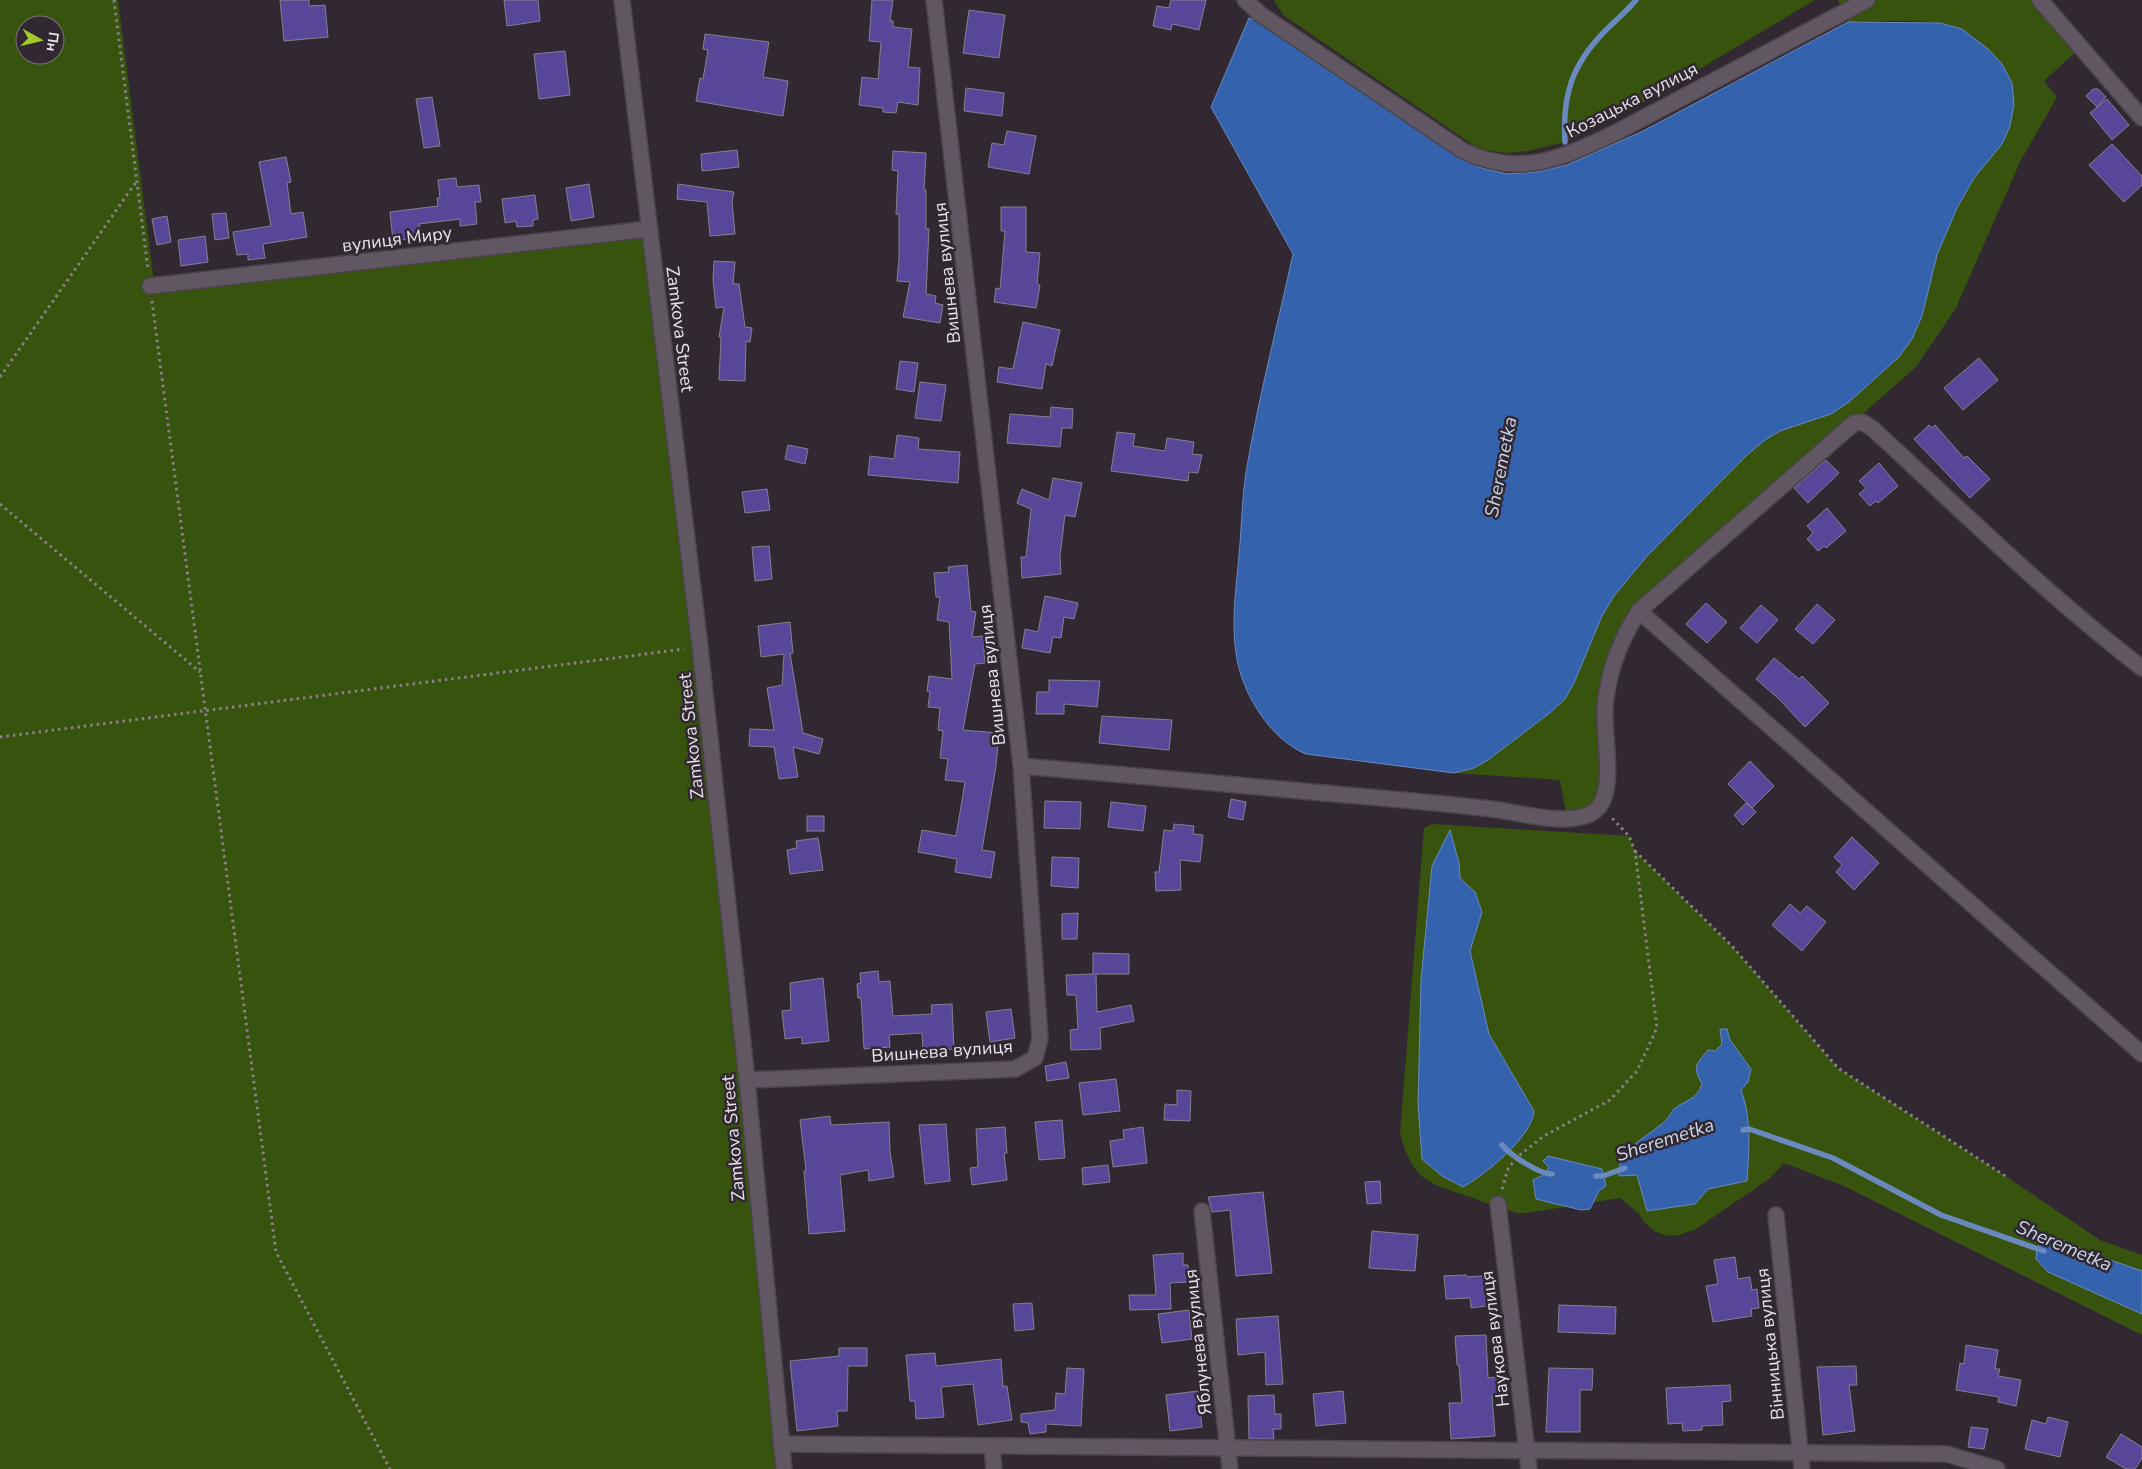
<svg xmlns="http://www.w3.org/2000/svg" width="2142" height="1469" font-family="'Nunito Sans',sans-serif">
<rect width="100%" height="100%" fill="#312832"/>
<g fill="#37530e" fill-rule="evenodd">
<path d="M0,0H118L155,290L649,229L784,1469H0ZM25,25H55V55H25Z"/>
<path d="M1274,0H1815L1634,108L1565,142L1528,151L1506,153L1479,149L1283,15Z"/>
<path d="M1838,0H2040L2081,47L2044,81L2057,97L2020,162L1956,308L1916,367L1639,611L1616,656L1600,805L1567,819L1560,780L1454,773L1474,768L1488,760L1551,712L1565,699L1574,683L1602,616L1614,596L1648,555L1747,455L1765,440L1780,431L1831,414L1930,280L1937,255L1957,208L1974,178L2002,64C1990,51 1979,39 1964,31C1938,16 1879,22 1848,22Z"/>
<path d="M1432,824L1629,836L1635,851L1732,946L1838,1068L2007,1177L2100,1240L2142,1255V1335L1844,1186L1784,1163L1769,1179L1696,1229L1679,1235L1667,1236L1654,1231L1644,1222L1638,1213L1620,1198L1527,1213H1518C1502,1209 1486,1203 1470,1197C1428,1183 1412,1180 1400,1133L1424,828Z"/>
</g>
<g fill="#3462ac" stroke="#6a89bf">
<path d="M1249,18L1262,22L1478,167L1507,174L1537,172L1567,165L1641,132L1848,22L1940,23L1962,29L1987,48L2002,64L2012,83L2014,104L2010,126L2002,144L1974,178L1957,208L1937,255L1922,316L1912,339L1899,357L1849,402L1831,414L1780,431L1765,440L1747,455L1648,555L1614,596L1602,616L1574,683L1565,699L1551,712L1488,760L1474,768L1454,773L1306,754C1272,740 1246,699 1238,664C1230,627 1236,591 1239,555C1242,524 1242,491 1248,461C1260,392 1278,323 1293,254L1211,107Z"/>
<path d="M1450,830L1459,863L1460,878L1475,892L1482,912L1470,951L1489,1034L1534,1111C1532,1137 1486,1174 1463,1187L1442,1176L1422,1159L1418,1104L1421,980L1432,866Z"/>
<path d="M1720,1029H1727L1730,1040L1751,1069L1748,1082L1741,1090C1752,1119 1749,1151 1747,1181L1708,1189L1695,1204L1647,1211L1637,1175L1619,1176C1616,1148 1651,1136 1667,1119C1670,1116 1671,1112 1674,1109C1685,1100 1697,1100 1702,1084C1692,1066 1696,1065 1708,1050L1715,1051L1722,1044Z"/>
<path d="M1548,1156L1602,1169L1606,1186L1599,1191L1590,1209L1581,1210L1536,1199L1533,1180L1545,1174L1549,1167L1543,1161Z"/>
<path d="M2044,1237L2058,1238L2093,1254L2142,1271V1314L2048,1272L2036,1259L2037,1248Z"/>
</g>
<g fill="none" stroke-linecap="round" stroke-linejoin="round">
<g stroke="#6a89bf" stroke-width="5.5">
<path d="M1565,142C1562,95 1572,64 1606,30C1616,20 1627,11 1636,0"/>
<path d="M1743,1130L1749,1129L1833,1158L1941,1215L2044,1251"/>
<path d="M1502,1145C1510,1155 1539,1174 1552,1174"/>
<path d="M1596,1176H1603L1625,1168"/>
</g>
</g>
<g fill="#584799" stroke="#82818f">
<path d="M280,0H309V6L325,5L328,37L284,41Z"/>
<path d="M504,0H538L540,21L507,26Z"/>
<path d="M872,0H893L890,21H893V27L912,29L908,67L920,68L918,105L898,102L896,113L883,112V108L859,105L862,77L878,79L881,42L869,41Z"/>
<path d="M1171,0H1206L1199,30L1172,24L1171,30L1153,26L1157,6L1169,8Z"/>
<path d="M969,10L1005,15L999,58L963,53Z"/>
<path d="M705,34L769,42L763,77L788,81L783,116L696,101L700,78L703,79L708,50L703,49Z"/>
<path d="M565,51L570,95L539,99L534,54Z"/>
<path d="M966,88L1004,93L1002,116L964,111Z"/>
<path d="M2093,89H2098L2106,97L2097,107L2086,96Z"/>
<path d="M432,97L440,146L424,148L416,99Z"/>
<path d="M2107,99L2129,125L2112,140L2090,113Z"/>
<path d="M1007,131L1036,136L1029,174L988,167L992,143L1004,145Z"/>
<path d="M2112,144L2142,176V185L2124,202L2089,165Z"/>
<path d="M737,150L739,167L702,171L701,154Z"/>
<path d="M893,151L926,153L924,190H926V229H929L926,294L936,296L935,303L943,305L940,323L903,317L910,282L897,281L899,259V214H896L898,171L892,170Z"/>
<path d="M286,157L291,182L287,183L291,214L303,212L307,237L263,244L265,258L248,260V254L237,255L233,232L271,226L259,162Z"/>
<path d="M456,178L457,187L479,185L481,202H475L477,224L460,226V219L419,224L421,237L393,241L390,212L438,206L437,198H440L438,180Z"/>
<path d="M589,184L594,217L571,221L566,188Z"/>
<path d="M678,184L734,192L732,201L735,234L710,236L707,202L677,199Z"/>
<path d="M535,195L538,219L533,220V226L517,227L516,221L505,223L502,199Z"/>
<path d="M1001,207H1026V252L1040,253L1037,284L1040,285L1036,308L994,302L996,288L1000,289L1005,231H1001Z"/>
<path d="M226,213L229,238L215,240L212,214Z"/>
<path d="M167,216L171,242L157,245L152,219Z"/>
<path d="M205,236L208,262L181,266L178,240Z"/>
<path d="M714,261L735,262L733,284H739L745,327L752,328L750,342L746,341L745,381L719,380L721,337H719L724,307L716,308L713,280Z"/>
<path d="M1023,322L1060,330L1052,366L1046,364L1042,389L997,382L999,367L1013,369Z"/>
<path d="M1979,358L1998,380L1963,410L1944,388Z"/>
<path d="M900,361L918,363L914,392L896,389Z"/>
<path d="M920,382L946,385L941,421L915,418Z"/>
<path d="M1051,407L1073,409L1072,428H1062L1060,447L1007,443L1010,414L1050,417Z"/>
<path d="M1929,425L1932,428L1935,425L1964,458L1967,456L1990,479L1970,498L1914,439Z"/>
<path d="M1117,432L1135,434L1133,446L1165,451L1167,438L1194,442L1192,454L1202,455L1198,473L1189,472L1188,481L1111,471Z"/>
<path d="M897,435L919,438L918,449L960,452L958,483L868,475L870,456L894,459Z"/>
<path d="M788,445L808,449L805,464L785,459Z"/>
<path d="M1826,460L1839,473L1808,503L1794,488Z"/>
<path d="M1879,463L1898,486L1878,503L1876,501L1870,506L1859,494L1866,488L1859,481Z"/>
<path d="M1053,478L1082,483L1075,517L1065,515L1060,556L1061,574L1022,578L1021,557H1026L1031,509L1017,503L1022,489L1049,500Z"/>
<path d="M767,489L770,510L745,513L742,492Z"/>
<path d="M1827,508L1846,531L1826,548L1824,546L1818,551L1807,539L1813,533L1807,526Z"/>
<path d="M769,546L772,579L755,581L752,547Z"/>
<path d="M967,565L971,611L976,612L972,637L983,636L985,663L975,664L963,730L999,733L996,766L982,850L995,852L991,878L955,872L957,859L918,852L922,830L956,836L965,782L945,780L948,759L940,758L943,731L938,730L940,708L928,707L930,692L927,691L929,676L952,679L949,622L937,620L940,597H936L934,573L949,572L948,567Z"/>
<path d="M1045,596L1078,603L1074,619L1064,617L1061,638L1053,637L1050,653L1022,648L1025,629L1038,632Z"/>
<path d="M1706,603L1727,622L1707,643L1686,624Z"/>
<path d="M1817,604L1835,620L1813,644L1795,629Z"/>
<path d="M1761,605L1778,620L1757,643L1740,628Z"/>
<path d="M790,622L793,653H790L803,733L823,739L819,754L793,747L798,777L779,779L774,747L749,746L750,729L774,730L767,688L782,685L784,654L761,657L758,626Z"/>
<path d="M1774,658L1799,679L1802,676L1829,703L1805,727L1779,699L1756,679Z"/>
<path d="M1049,680L1100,681L1097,707L1064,704V714H1036L1037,692H1049Z"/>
<path d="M1102,716L1172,720L1169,750L1099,743Z"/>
<path d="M1750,761L1774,786L1752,808L1728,784Z"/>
<path d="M1231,799L1246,802L1243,820L1228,817Z"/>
<path d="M1045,801L1081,802L1080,829L1044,828Z"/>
<path d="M1111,802L1146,806L1143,831L1108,827Z"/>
<path d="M1746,803L1756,812L1743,825L1734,815Z"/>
<rect x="807" y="816" width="17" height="15"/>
<path d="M1174,824L1194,826L1193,834L1203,835L1200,862L1180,860L1181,890L1156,891L1155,872H1159L1164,830L1173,831Z"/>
<path d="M1852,837L1879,863L1854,890L1836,872L1842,865L1834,857Z"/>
<path d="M818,838L823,870L790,874L787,850L797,848L796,841Z"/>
<path d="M1052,857L1079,858L1078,888L1051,886Z"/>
<path d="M1790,904L1800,913L1807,906L1826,922L1802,951L1772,925Z"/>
<path d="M1078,913L1077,939H1062V914Z"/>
<path d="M1093,953L1129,954V974H1096L1097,1012L1131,1005L1134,1021L1100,1028L1101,1049L1071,1050L1070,1030L1078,1029L1076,995H1067L1066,975L1093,974Z"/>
<path d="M878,971L879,982L890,981L893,1016L932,1014L931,1005L952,1004L954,1049L923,1051L922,1033L889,1035L890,1047L864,1049L861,998H858L857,984L861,983L860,973Z"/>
<path d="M823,978L829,1041L802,1044V1037L785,1039L782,1011L791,1010L790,983Z"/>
<path d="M1011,1009L1015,1038L990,1042L986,1012Z"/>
<path d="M1066,1062L1069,1078L1047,1081L1045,1066Z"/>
<path d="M1116,1079L1120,1111L1083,1115L1079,1083Z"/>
<path d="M1177,1090L1191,1091L1190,1121L1164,1120L1165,1104L1177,1105Z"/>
<path d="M830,1116L831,1125L889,1122L890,1152L894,1177L869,1181L868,1170L840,1175L845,1231L809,1234L804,1171L806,1170L800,1120Z"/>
<path d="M1062,1120L1065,1158L1039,1160L1035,1122Z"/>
<path d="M946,1124L950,1181L925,1184L919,1125Z"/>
<path d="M1005,1127L1007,1153H1004L1007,1180L972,1185L970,1168L978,1167L976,1129Z"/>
<path d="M1143,1127L1147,1163L1113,1167L1110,1141L1124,1139L1123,1130Z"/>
<path d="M1108,1165L1110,1182L1083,1185L1082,1168Z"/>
<path d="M1380,1181L1381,1203L1367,1204L1365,1182Z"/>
<path d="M1263,1192L1272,1273L1236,1276L1230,1210L1212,1212L1208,1197Z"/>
<path d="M1372,1231L1418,1235L1415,1271L1369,1268Z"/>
<path d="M1183,1253V1265H1188L1189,1282L1170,1283L1171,1309L1130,1310L1129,1295H1156L1153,1255Z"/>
<path d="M1735,1257L1738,1279L1750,1277L1752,1290L1757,1289L1759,1308L1751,1309L1752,1316L1713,1322L1706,1286L1718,1284L1714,1260Z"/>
<path d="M1466,1275L1467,1277L1492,1275L1495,1305L1471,1308L1470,1298L1446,1299L1444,1276Z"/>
<path d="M1032,1303L1034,1329L1015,1331L1013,1304Z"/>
<path d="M1559,1305L1616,1307L1615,1334L1558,1332Z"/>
<path d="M1189,1310L1192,1339L1162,1343L1158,1314Z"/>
<path d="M1278,1316L1283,1384L1266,1385L1265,1352L1238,1355L1236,1319Z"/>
<path d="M1486,1335L1488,1378L1497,1377L1498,1394L1492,1395L1495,1436L1451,1439L1449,1403H1462L1459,1365H1457L1455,1336Z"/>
<path d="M1966,1345L1998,1350L1995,1369H2000L1998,1376L2021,1380L2016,1406L1998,1402L1999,1397L1956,1390L1960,1363L1964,1364Z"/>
<path d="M839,1348H867V1366H848L847,1411H837L838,1426L797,1431L790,1361L839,1356Z"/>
<path d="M935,1353L936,1366L1001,1359L1003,1387L1007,1386L1012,1420L978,1425L973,1384L941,1387L944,1417L916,1419L915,1401H910L906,1355Z"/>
<path d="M1856,1366L1857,1385H1849L1855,1431L1823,1435L1817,1367Z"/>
<path d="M1067,1368L1084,1369L1081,1426L1046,1424V1432L1030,1434L1028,1423L1021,1422V1414L1055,1410L1056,1393L1065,1394Z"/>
<path d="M1549,1368L1593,1369L1592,1390H1580V1432H1546Z"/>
<path d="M1730,1385L1731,1401L1722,1402L1723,1425L1702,1426V1430L1683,1431L1682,1423L1668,1424L1666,1388Z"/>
<path d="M1198,1391L1202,1427L1170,1431L1166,1395Z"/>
<path d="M1343,1391L1346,1423L1316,1426L1313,1394Z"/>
<path d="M1274,1395L1275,1414H1281V1429H1273L1274,1439H1249L1248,1396Z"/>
<path d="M2048,1417L2068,1422L2060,1457L2025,1449L2032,1420L2046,1424Z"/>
<path d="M1971,1427L1988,1429L1984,1449L1968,1447Z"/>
<path d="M2121,1434L2142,1447V1458L2135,1469H2126L2106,1457Z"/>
</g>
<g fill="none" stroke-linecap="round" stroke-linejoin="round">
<defs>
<g id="minor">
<path d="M622,0L700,647L747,1080L784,1469"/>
<path d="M1245,0L1260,14L1462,150C1519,179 1562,158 1615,133L1867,0"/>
<path d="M2040,0L2142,118"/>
<path d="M150,286L649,229"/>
<path d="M1639,611L2142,1054"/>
<path d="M1021,766C1115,774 1208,782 1302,791C1367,797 1433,802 1499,810C1524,814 1579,829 1598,808C1616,788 1603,733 1605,707C1608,672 1620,640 1639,611L1854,423L1862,422L1872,428C1960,509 2047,595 2142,668"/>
<path d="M747,1080L1015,1069L1035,1058L1040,1039L1021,766L934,0"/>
<path d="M1498,1204L1529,1469"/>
<path d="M1202,1211L1230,1469"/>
<path d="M1776,1215L1802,1469"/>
<path d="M781,1444L1947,1454L1997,1469"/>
<path d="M992,1446L994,1469"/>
</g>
</defs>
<use href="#minor" stroke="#4b434c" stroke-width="18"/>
<g stroke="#89818a" stroke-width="3" stroke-dasharray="2.5 4" stroke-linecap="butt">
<path d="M114,0L148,270"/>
<path d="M152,301L276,1252L390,1469"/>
<path d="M0,377L136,182"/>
<path d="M0,504L200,672"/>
<path d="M0,737L684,649"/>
<path d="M1635,851L1732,946L1838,1068L2007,1177"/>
<path d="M1502,1189L1508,1169L1517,1157L1544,1136L1610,1100L1637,1071L1657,1028L1635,851L1629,836L1610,816"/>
</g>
<use href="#minor" stroke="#615762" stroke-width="15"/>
</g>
<g text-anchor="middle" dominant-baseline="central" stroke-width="5" stroke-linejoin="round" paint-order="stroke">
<g font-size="18" fill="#e9e3ea" stroke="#312832">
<text transform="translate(1632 100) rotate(-27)">Козацька вулиця</text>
<text transform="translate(397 239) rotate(-7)">вулиця Миру</text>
<text transform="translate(947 273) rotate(-96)">Вишнева вулиця</text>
<text transform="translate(680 329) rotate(83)">Zamkova Street</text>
<text transform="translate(992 675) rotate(-96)">Вишнева вулиця</text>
<text transform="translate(691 736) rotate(-96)">Zamkova Street</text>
<text transform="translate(942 1051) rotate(-4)">Вишнева вулиця</text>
<text transform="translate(733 1138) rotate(-95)">Zamkova Street</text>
<text transform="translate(1495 1339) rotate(-97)">Наукова вулиця</text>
<text transform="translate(1198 1342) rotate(-96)">Яблунева вулиця</text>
<text transform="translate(1770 1344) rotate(-96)">Вінницька вулиця</text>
</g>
<g font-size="19" font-style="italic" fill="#c9d6eb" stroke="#312832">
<text transform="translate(1501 467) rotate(-79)">Sheremetka</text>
<text transform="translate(1665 1140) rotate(-18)">Sheremetka</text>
<text transform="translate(2064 1246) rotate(23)">Sheremetka</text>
</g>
</g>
<g transform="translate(40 40) rotate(98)"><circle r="24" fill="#312832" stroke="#7b737c"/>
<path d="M0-4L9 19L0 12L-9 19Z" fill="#a0c92b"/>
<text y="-8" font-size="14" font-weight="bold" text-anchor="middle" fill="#e9e3ea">Пн</text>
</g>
</svg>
